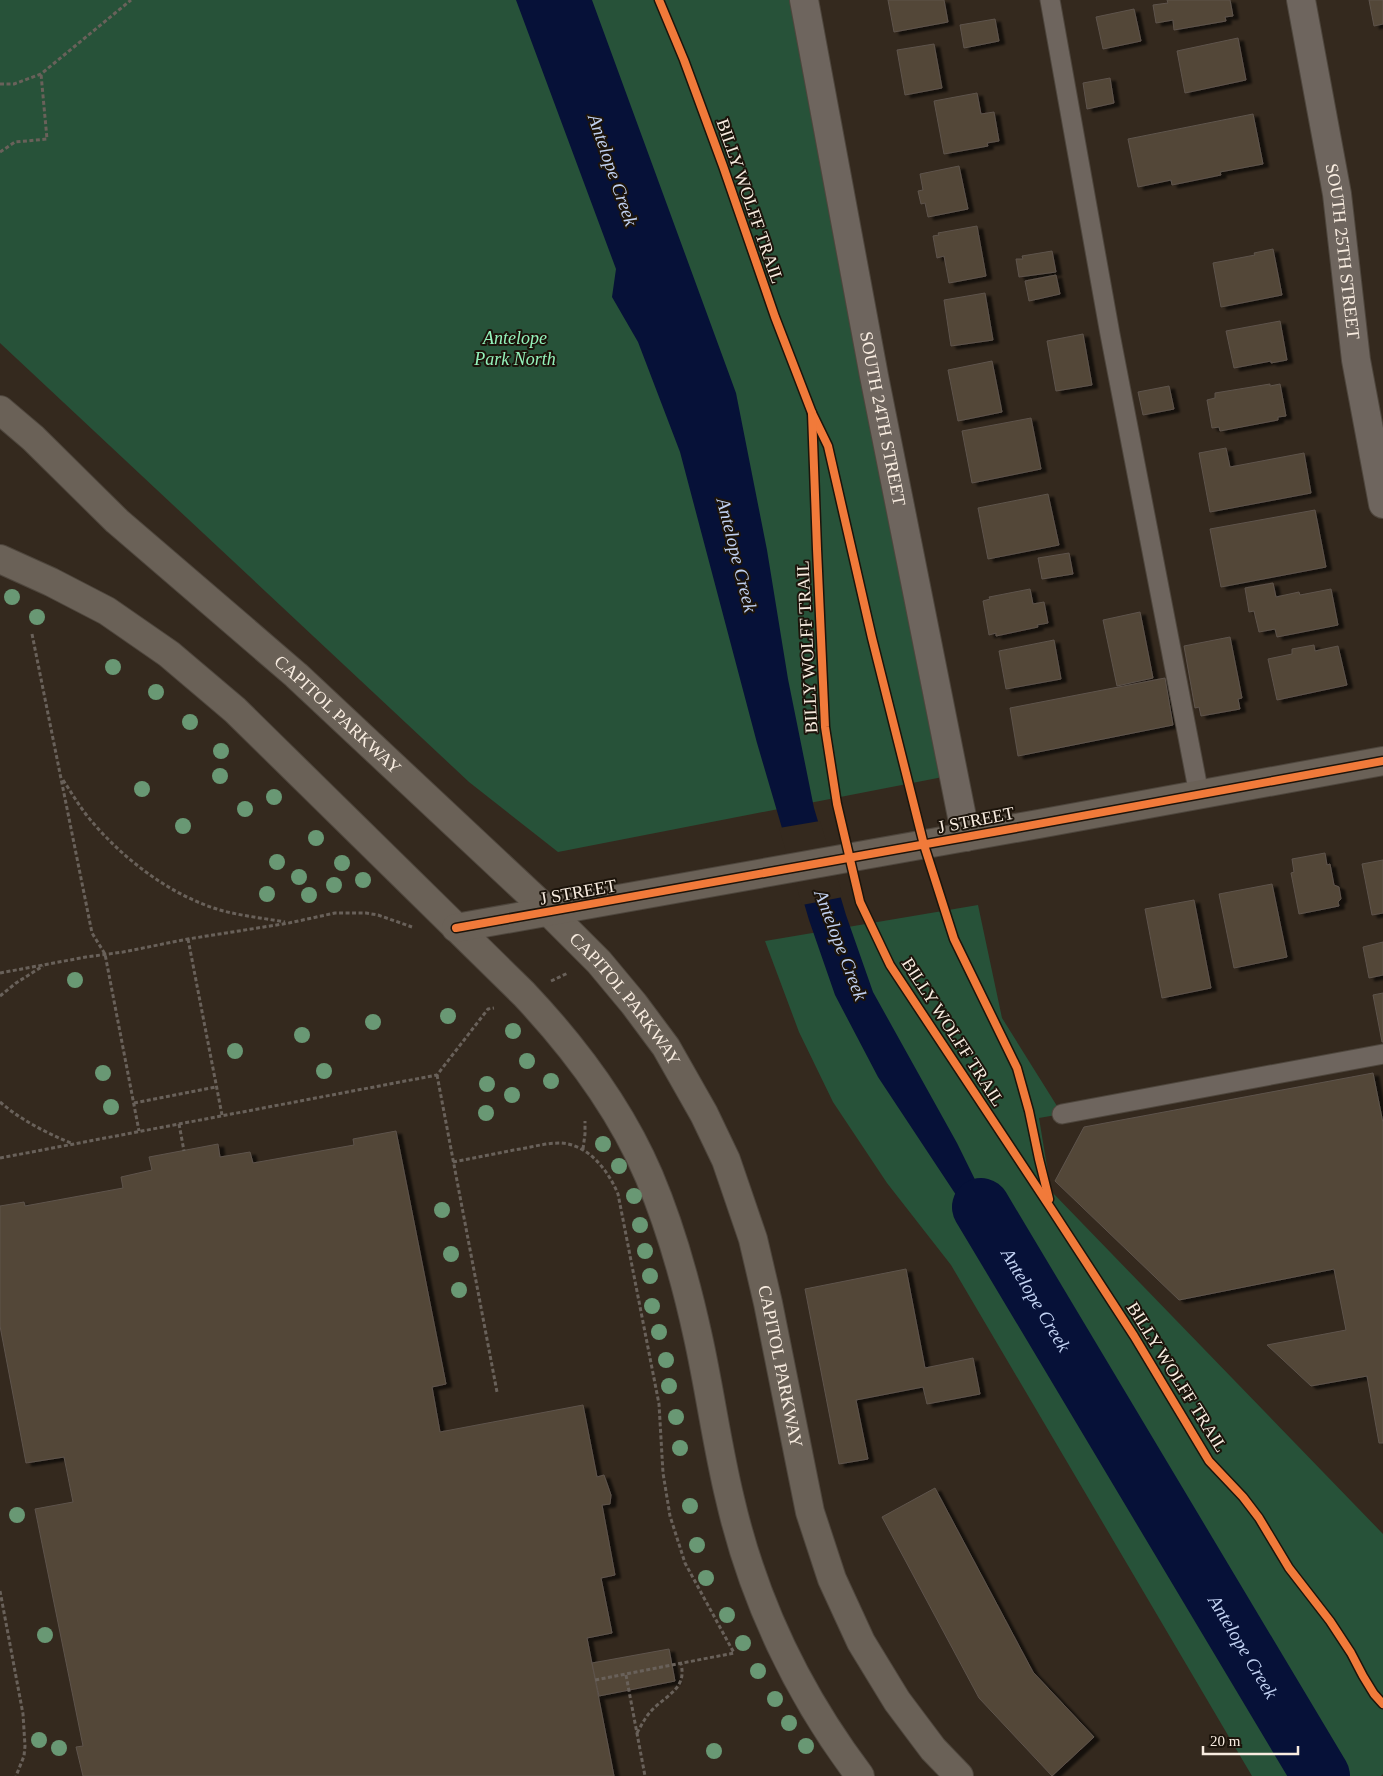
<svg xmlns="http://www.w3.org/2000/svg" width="1383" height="1776" font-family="'Times New Roman',serif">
<defs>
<filter id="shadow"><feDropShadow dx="5.5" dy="3" stdDeviation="1" flood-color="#0009"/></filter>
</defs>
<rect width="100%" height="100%" fill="#34291e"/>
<g fill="#275239">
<path d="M0,0H804L953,775L558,852L469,782L0,343Z"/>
<path d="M978,905L1002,1018L1062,1114L1039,1118L1051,1191L1383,1534V1774L1381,1776H1252L951,1265L887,1183L833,1102L799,1032L765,941Z"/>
</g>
<path fill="#061138" d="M516,0H592L736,393L767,550L788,679L814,808L846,915L873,992L957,1143L1022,1275L962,1204L878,1077L835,995L809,920L757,743L680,452L638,342L612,297L616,269Z"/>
<path fill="#34291e" d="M820,821L843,897L802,905L779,828Z"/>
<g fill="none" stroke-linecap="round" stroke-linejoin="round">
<path stroke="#061138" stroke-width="58" id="s1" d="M981,1207L1321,1776"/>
</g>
<g fill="#534637" stroke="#5e544c" filter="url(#shadow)">
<path d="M888,0H944L948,22L894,32Z"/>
<path d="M1167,0H1230L1233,16L1225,17L1226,21L1174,30L1173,20L1156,23L1153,5L1168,3Z"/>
<path d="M1369,0H1383V24L1374,26Z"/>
<path d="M1134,9L1141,41L1103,49L1096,17Z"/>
<path d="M995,19L999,41L964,48L960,25Z"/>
<path d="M1238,38L1246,80L1185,93L1177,51Z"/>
<path d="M934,44L942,88L905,95L897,50Z"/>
<path d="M1110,78L1114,103L1087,109L1083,83Z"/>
<path d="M977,93L981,114L994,112L999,141L987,143L988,146L944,154L934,101Z"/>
<path d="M1253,114L1263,164L1220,172L1221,175L1172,185L1171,180L1138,187L1128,139Z"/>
<path d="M959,166L968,209L928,217L925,203L921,204L918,191L923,190L920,174Z"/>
<path d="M977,226L986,276L949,283L944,256L937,258L933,236L939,235L938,233Z"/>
<path d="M1273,249L1282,295L1221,307L1213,263L1255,255L1254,253Z"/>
<path d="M1052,251L1056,272L1019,277L1016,259H1023L1022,256Z"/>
<path d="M1056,275L1060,294L1029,301L1025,281Z"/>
<path d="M985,293L993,340L951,346L944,300Z"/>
<path d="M1280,321L1287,360L1271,363V361L1234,368L1226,331Z"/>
<path d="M1083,334L1092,385L1056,391L1047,341Z"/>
<path d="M992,361L1002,412L958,421L948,370Z"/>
<path d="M1270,384V386L1280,384L1286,416L1278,417V420L1220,431L1219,427L1212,428L1207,400L1215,398V393Z"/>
<path d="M1169,386L1174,409L1143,415L1138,392Z"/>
<path d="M1031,418L1041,469L972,483L962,431Z"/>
<path d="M1226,448L1230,467L1304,453L1311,493L1210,512L1199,453Z"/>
<path d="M1048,494L1059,545L988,559L978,508Z"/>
<path d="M1315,510L1326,567L1221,587L1210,529Z"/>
<path d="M1069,553L1073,574L1042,579L1038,558Z"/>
<path d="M1273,583L1276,597L1299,592L1300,595L1331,589L1338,625L1277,637L1275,629L1259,632L1254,611L1249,612L1245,588Z"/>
<path d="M1030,589L1033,604L1044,602L1048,623L1037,625L1038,627L996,636V633L989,635L983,601L990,599L989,597Z"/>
<path d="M1140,612L1153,678L1117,686L1103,620Z"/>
<path d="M1230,637L1242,698L1238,699L1240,709L1201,716L1199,707L1195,708L1184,646Z"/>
<path d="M1054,640L1061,679L1006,689L999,651Z"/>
<path d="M1314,645L1315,651L1338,646L1347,685L1277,700L1268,659L1292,654V649Z"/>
<path d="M1165,678L1173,725L1018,756L1010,708Z"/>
<path d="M1325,853L1327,865L1330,864L1334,885L1339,887L1341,899L1338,902L1339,906L1299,914L1291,873L1294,872L1292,859Z"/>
<path d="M1383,860V913L1372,915L1362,864Z"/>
<path d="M1272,884L1287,957L1234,968L1219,894Z"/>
<path d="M1194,900L1211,988L1162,998L1145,909Z"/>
<path d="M1383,942V975L1369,978L1363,947Z"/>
<path d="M1383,993V1042H1382L1373,995Z"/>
<path d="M1373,1073L1383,1123V1443H1379L1367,1376L1311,1386L1267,1345L1346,1330L1334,1269L1179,1300L1055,1181L1084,1127Z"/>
<path d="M396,1131L446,1384L432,1387L440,1432L583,1405L597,1477L604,1475L611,1495L610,1504L602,1505L615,1575L601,1578L612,1633L587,1638L614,1776H83L76,1747L83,1746L35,1509L73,1502L64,1457L26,1463L0,1326V1206L24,1202L25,1206L123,1188L121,1177L152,1170L149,1157L218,1144L220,1157L250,1152L253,1163L354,1145L353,1139Z"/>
<path d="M906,1269L925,1368L973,1358L980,1394L927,1404L923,1387L856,1400L868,1459L839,1464L805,1289Z"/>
<path d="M935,1488L1033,1672L1094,1737L1052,1776L979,1698L882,1517Z"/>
<path d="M669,1649L675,1681L599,1696L592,1663Z"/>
</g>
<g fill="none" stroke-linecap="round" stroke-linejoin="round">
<defs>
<g id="lane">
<path d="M1050,0L1110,334L1199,794"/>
<path d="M1062,1114L1383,1054"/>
</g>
<g id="street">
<path id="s2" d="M804,0L874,376L966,837"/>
<path id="s3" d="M1301,0L1337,194L1356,360L1383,504"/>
</g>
<g id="secondary">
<path id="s4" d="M0,410L33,438L117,521L296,675L549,912L599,962L634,1004L666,1047L704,1114L726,1160L753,1239L768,1303L810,1512L832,1579L861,1642L897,1701L933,1749L959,1776"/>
<path d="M0,559L51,582L107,611L169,654L235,710L524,994C574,1047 620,1108 649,1176C671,1228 686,1282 698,1337C710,1391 717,1446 730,1499C753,1599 798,1694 860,1776"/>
<path d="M456,928C766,875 1074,817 1383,761"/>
</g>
</defs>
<use href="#lane" stroke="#4e463d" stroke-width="21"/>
<use href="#street" stroke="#4e463d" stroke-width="30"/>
<use href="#secondary" stroke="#4e463d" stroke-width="30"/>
<g stroke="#69615a" stroke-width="3" stroke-dasharray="4 2.5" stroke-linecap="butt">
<path d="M0,84H14L41,74L131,0"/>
<path d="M0,152L15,142L47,139L41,74"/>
<path d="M32,634L92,933L105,954L139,1131"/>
<path d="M63,780C73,795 82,811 94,824C126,861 172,896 220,910C241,916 263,918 285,922"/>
<path d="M188,939L222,1115"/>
<path d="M0,973L86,957L123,952L188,939L289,923L335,913H366L378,915L412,927"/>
<path d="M551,981L568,973"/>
<path d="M0,996L16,983L43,966"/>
<path d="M437,1075L497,1392"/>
<path d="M0,1102C22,1121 47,1133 73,1144"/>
<path d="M134,1103L216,1087"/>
<path d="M179,1124L184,1151"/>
<path d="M583,1149L585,1134V1121"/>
<path d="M0,1158L437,1075L488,1009L494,1008"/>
<path d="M453,1162C474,1158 494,1154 514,1150C529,1148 544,1143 560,1143C588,1144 608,1170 618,1194L659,1404L663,1473L670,1516L685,1563L734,1653L595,1680"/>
<path d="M0,1591L23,1714L25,1746L24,1756L16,1776"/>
<path d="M626,1675L645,1776"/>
<path d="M637,1733C642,1724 646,1716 653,1709C667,1695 687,1688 681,1664"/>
</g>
<use href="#lane" stroke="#6e655e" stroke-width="19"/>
<use href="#street" stroke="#6e655e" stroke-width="28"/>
<use href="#secondary" stroke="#6a6157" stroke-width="28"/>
<defs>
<g id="cycleway">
<path d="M659,0L684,60L723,166L775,317L812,413L828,446L872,638L924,845L954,939L1017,1068L1029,1111L1039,1159L1049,1199"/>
<path d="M812,413L817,549L825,727L837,804L860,902L890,965L1052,1210L1134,1336L1209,1461L1243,1497L1259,1518L1289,1568L1330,1621L1351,1653L1363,1676L1374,1694L1383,1704"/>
<path d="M456,928C766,875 1074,817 1383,761"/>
</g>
</defs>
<use href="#cycleway" stroke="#1c140b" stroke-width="11"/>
<use href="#cycleway" stroke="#f17a3a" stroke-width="8"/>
</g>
<g fill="#699874">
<circle cx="12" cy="597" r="8"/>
<circle cx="37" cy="617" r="8"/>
<circle cx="113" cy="667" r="8"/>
<circle cx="156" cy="692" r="8"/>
<circle cx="190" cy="722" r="8"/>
<circle cx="221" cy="751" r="8"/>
<circle cx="220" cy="776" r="8"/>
<circle cx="142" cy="789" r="8"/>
<circle cx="274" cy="797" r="8"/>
<circle cx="245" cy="809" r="8"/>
<circle cx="183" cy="826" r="8"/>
<circle cx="316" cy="838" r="8"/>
<circle cx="277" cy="862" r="8"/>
<circle cx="342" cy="863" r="8"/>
<circle cx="299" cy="877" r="8"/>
<circle cx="363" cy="880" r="8"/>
<circle cx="334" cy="885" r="8"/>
<circle cx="267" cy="894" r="8"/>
<circle cx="309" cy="895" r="8"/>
<circle cx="75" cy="980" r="8"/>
<circle cx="448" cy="1016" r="8"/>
<circle cx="373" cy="1022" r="8"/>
<circle cx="513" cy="1031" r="8"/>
<circle cx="302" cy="1035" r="8"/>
<circle cx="235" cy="1051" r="8"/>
<circle cx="527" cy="1061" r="8"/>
<circle cx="324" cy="1071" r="8"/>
<circle cx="103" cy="1073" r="8"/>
<circle cx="551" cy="1081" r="8"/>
<circle cx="487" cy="1084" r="8"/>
<circle cx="512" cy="1095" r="8"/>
<circle cx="111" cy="1107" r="8"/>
<circle cx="486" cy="1113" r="8"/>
<circle cx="603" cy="1144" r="8"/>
<circle cx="619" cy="1166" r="8"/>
<circle cx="634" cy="1196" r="8"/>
<circle cx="442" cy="1210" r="8"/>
<circle cx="640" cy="1225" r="8"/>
<circle cx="645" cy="1251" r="8"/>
<circle cx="451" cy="1254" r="8"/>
<circle cx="650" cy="1276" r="8"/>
<circle cx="459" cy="1290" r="8"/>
<circle cx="652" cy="1306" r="8"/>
<circle cx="659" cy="1332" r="8"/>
<circle cx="666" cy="1360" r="8"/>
<circle cx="669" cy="1386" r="8"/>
<circle cx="676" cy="1417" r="8"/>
<circle cx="680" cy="1448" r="8"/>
<circle cx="690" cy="1506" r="8"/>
<circle cx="17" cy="1515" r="8"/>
<circle cx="697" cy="1545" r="8"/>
<circle cx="706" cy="1578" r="8"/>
<circle cx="727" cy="1615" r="8"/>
<circle cx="45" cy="1635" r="8"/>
<circle cx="743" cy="1643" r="8"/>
<circle cx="758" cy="1671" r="8"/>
<circle cx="775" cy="1699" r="8"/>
<circle cx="789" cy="1723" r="8"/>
<circle cx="39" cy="1740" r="8"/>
<circle cx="806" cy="1746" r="8"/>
<circle cx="59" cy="1748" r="8"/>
<circle cx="714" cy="1751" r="8"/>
</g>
<g text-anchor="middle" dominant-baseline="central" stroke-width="4" stroke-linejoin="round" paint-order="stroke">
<g font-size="18" fill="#f8ece0" stroke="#1c140b">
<text transform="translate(750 201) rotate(71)">BILLY WOLFF TRAIL</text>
<text stroke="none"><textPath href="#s3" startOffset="255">SOUTH 25TH STREET</textPath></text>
<text stroke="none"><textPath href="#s2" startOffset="426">SOUTH 24TH STREET</textPath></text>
<text transform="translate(807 647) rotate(-93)">BILLY WOLFF TRAIL</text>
<text stroke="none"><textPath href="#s4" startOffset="455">CAPITOL PARKWAY</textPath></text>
<text transform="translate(976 820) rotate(-11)">J STREET</text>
<text transform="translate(578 892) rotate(-10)">J STREET</text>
<text stroke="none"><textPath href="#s4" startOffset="860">CAPITOL PARKWAY</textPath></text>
<text transform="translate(953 1032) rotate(57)">BILLY WOLFF TRAIL</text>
<text stroke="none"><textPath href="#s4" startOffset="1265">CAPITOL PARKWAY</textPath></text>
<text transform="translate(1177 1377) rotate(58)">BILLY WOLFF TRAIL</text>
</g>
<g font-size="18" font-style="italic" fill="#94f2bb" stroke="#1c140b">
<text x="515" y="338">Antelope<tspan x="515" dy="21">Park North</tspan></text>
</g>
<g font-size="19" font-style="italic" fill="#c1d1f1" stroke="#1c140b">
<text transform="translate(613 170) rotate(71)">Antelope Creek</text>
<text transform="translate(737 555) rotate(76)">Antelope Creek</text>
<text transform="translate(841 945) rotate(69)">Antelope Creek</text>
<text stroke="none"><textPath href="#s1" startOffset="108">Antelope Creek</textPath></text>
<text stroke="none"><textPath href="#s1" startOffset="512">Antelope Creek</textPath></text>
</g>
</g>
<path d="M1203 1746v8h95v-8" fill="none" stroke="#f8ece0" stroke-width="2.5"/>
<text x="1210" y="1746" font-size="15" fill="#f8ece0" stroke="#1c140b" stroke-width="4" paint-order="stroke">20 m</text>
</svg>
